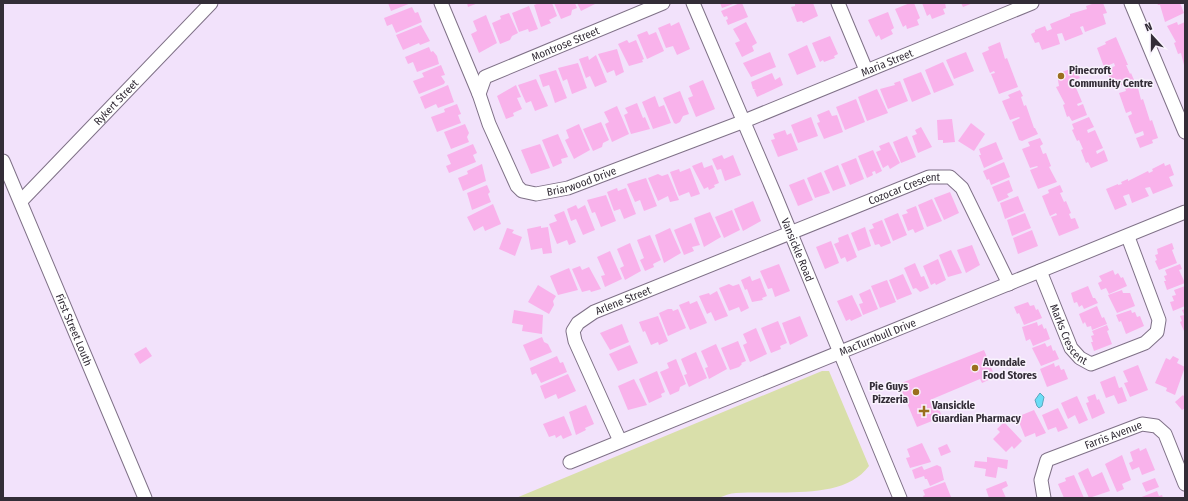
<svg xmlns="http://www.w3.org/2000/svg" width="1188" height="501" font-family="'Fira Sans Condensed',sans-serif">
<rect width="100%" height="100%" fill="#f2e2fb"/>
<path fill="#d9dfaa" d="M822,371H829L869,466C843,501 781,490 736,493C730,493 724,496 718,498H516Z"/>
<path fill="#6bddf6" stroke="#5aa8bd" d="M1040,393L1044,397L1042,406L1039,408L1037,406L1035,400Z"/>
<g fill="#f9b2eb">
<path d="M388,3H411L391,11Z"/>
<path d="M467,3H478L468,7Z"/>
<path d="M539,3H552L557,16L549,20L551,23L541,27L534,5Z"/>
<path d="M554,3H575L577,8L572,10L571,15L561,19Z"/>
<path d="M577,3H597L581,11Z"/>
<path d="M720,3H736L722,8Z"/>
<path d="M740,3H742L748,17L728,25L726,20L728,19L727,16L724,17L721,11Z"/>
<path d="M797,3H813L818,16L803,23L802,21L797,22L791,7L795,6V4Z"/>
<path d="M910,3H914L920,18L917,20L919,25L907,29L906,25L903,27L895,9Z"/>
<path d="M922,3H945L946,8L943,9L945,14L932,19L930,14L927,16Z"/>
<path d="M961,3H973L963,7Z"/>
<path d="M1095,3H1103L1107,13L1103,14L1106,24L1085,32L1083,26L1080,27L1083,34L1065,41L1062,33L1057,34L1060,44L1042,50L1039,42L1035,43L1031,34L1035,32V30L1045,26L1047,31L1052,29L1050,24L1070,16V14L1087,9L1086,6Z"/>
<path d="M1157,3H1180L1184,13L1165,22L1160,5H1158Z"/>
<path d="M529,6L538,29L529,32L528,29L519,32L512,13Z"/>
<path d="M412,7L415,13L418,12L422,22L396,33L392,24L387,26L384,18Z"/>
<path d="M888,12L894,28L891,30L893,34L881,40L879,35L876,37L868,20Z"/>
<path d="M509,13L518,33L512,36L510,40L500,44L492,23L501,19L500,16Z"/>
<path d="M486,15L497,43L479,53L471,34L477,31L473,21Z"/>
<path d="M679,22L690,49L677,55L673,46L666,48L658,28L670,23L671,26Z"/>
<path d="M746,22L757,43L752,46L754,51L742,57L735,43L740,41L733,29Z"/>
<path d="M1177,22L1178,25L1185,22V69L1181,53L1178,54L1174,43L1176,42L1167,26Z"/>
<path d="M421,25L430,41L420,45L419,43L403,50L396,35Z"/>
<path d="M647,31L649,35L656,32L664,51L647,59L637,35Z"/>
<path d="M830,36L838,54L834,56L835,58L824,62L823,60L820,62L812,43Z"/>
<path d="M1116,37L1128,65H1126L1130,74L1131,73L1134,80L1114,88L1106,70L1115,66L1114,63L1104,67L1097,48L1106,44L1105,42Z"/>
<path d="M627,40L629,43L636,40L644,59L642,60L643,62L629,66L618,44Z"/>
<path d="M1000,42L1005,59L1007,58L1018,87L999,94L991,74L995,73L994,71L990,73L982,53L989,50L988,47Z"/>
<path d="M807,45L816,67L797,75L788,54Z"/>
<path d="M429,47L431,52L433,51L437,56L439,64L417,72L413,62L408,64L405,57Z"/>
<path d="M617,49L624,72L616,76L614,70L607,73L598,54Z"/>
<path d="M770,52L776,67L751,77L743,63Z"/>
<path d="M966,52L974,71L954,79L946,60Z"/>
<path d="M596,55L607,82L595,87L590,76L586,78L579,59L588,56L589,60Z"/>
<path d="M943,62L954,85L934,93L925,70Z"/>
<path d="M578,63L587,88L572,94L567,79L563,81L558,68Z"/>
<path d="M441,65L445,75L441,76L445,82L444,84L419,94L413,81L424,77L422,73Z"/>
<path d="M1075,67L1080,78L1069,82L1070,84L1074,83L1082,102L1077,104L1078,106L1083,104L1087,115L1072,121L1069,116L1067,117L1063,105L1065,104L1056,87L1059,86L1057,74Z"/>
<path d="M556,70L567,98L555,103L549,85L543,87L539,75Z"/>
<path d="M921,72L931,94L912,102L903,79Z"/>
<path d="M772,73L775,80L780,77L783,85L757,97L754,90H756L753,89L751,82Z"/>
<path d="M536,79L548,106L535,111L531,101L526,103L518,85Z"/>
<path d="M703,80L715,109L696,117L688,98L693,96L689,86Z"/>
<path d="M900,81L908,101L888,109L880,89L895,85L894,83Z"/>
<path d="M1137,84L1141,100L1143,99L1150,121L1152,120L1158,138L1152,140L1153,143L1140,148L1136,138L1144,135L1143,131L1135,134L1128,116L1132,114L1131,111L1126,113L1119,93L1126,91L1125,88Z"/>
<path d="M448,85L454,102L438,108L436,104L425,109L420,97Z"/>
<path d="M516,85L521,97L517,98L522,109L513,113L514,116L506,119L497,96Z"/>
<path d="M877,89L888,113L867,121L858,97Z"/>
<path d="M1020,90L1023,96L1021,97L1024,106L1026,105L1034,128H1035L1038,134L1022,141L1019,140L1012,122L1020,118L1019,117L1010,120L1002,101L1010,98L1008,95Z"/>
<path d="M680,91L689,114L683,116L680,122L676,124L674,123L663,98Z"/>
<path d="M655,96L659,107L664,105L671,123L653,129L642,102Z"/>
<path d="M856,99L865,122L845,130L836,107Z"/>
<path d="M637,103L643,118L645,117L650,129L631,134L624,115L628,113L625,108Z"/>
<path d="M457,104L461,114L458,115L461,123L437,132L431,117L445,112L444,109Z"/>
<path d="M617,106L629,134L612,142L605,124L609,122L604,112Z"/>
<path d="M829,110L832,116L837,115L843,132L824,139L817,123L820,122L817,115Z"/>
<path d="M811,117L818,136L798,143L791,125Z"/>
<path d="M1089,117L1094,127L1087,130L1088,133L1095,130L1103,148L1096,151L1097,154L1104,150L1108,161L1091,168L1088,162L1086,163L1081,150L1083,149L1079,140L1077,141L1072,130L1074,129L1072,124Z"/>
<path d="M952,119L955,142L943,143V140H938L937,120Z"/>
<path d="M601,122L609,140L603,143L602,147L593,151L583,129Z"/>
<path d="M971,123L985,134L974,151L958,141Z"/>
<path d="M465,124L469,133L467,137L469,142L451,149L444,132Z"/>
<path d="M579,124L590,150L574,159L565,140L569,138L566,130Z"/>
<path d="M921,127L932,147L918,153L912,136L917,134L915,130Z"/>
<path d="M785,130L787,135L791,133L798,150L778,157L771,140L775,139L773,134Z"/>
<path d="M558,134L568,157L561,159L562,163L553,167L542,140Z"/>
<path d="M907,136L916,157L901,163L893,142Z"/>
<path d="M1040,138L1043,144L1040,146L1043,154L1046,153L1051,166L1049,167L1057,182L1038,189L1030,170L1038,167L1037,166L1030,168L1022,149L1030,146L1028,142Z"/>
<path d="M889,142L900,163L890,169L888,165L883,168L876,152L881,150L879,146Z"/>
<path d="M996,142L1003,159L984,168L979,155H981L979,149Z"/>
<path d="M473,144L477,153L473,155L476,162L449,173L446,166L451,164L447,155Z"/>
<path d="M540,144L550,168L531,174L521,150Z"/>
<path d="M873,150L882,171L876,174L875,171L872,172L873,175L867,178L858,156Z"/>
<path d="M722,155L724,159L733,155L741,175L725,181L721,169L717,170L712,159Z"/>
<path d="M856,158L864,179L850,185L841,164Z"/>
<path d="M702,162L704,168L712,165L719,183L714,185L715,187L709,190L708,187L704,189L692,166Z"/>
<path d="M1004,162L1010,177L991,185L989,179L987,180L983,171Z"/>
<path d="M1164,163L1165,166L1170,164L1174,175L1169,177L1173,186L1153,194L1150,187L1145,188L1149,196L1132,203L1129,194L1123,196L1127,205L1115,210L1106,189L1118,184V185L1122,184L1121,182L1128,179V181L1148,171L1149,173L1153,171L1152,169Z"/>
<path d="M482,164L486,181L463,191L458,178L468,174L467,171Z"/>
<path d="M838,165L846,186L833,191L824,171Z"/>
<path d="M690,168L700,194L691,197L689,192L679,196L670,172L679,169L680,172Z"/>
<path d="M821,172L830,193L815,198L807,178Z"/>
<path d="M658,174L662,176L668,174L679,200L670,202L668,196L658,201L648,178Z"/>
<path d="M646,178L657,206L644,211L640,200L635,202L627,184Z"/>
<path d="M804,179L813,200L798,206L789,185Z"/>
<path d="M1009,180L1013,191L1007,194L1009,197L998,202L992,187Z"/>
<path d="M487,185L490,192L488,194L491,202L472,210L467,193Z"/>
<path d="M1060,185L1063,192L1060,193L1064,202L1066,201L1071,213L1069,214L1071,219L1075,218L1079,228L1059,236L1051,217L1057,215L1056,213L1050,216L1042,196L1049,193L1048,190Z"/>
<path d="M617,188L618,191L626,188L636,214L624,219L620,209L614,211L607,192Z"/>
<path d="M950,192L959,213L944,220L934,198Z"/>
<path d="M606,195L616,221L601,227L595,212L592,213L587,200Z"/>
<path d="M1018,196L1024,211L1005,219L1000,203Z"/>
<path d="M932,199L942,221L927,227L918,205Z"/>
<path d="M753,201L761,221L743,231L734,209Z"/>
<path d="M493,204L501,224L485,231L483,226L474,231L467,217Z"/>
<path d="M576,205L578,209L585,205L595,230L583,235L576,219L571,221L567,209Z"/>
<path d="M916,206L924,229L915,233L913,229L908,231L902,215L908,213L906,210Z"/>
<path d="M732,210L740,230L724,238L715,217Z"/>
<path d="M564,211L576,242L569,245L567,240L557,244L549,224L557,221L554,215Z"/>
<path d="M710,212L721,237L704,247L694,218Z"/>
<path d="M898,213L907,235L893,241L884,219Z"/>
<path d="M1025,213L1031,228L1012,236L1007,220Z"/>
<path d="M882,220L891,243L881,247L879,244L875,245L869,230L874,228L872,224Z"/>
<path d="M691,223L700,245L692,247L694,251L684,255L674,230Z"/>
<path d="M541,226V228L548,227L552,253L543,254L542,248L531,250L527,229Z"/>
<path d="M865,227L871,246L858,251L851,233Z"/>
<path d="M507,228L514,230L512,233L522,237L515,256L499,249Z"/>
<path d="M670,228L681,253L664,263L655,235Z"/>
<path d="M1032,230L1038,246L1018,254L1013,238Z"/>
<path d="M848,234L857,257L847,262L845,257L841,259L834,244L839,242L838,238Z"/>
<path d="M650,235L661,260L653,264L654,267L645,271L640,260L644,258L637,240Z"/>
<path d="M831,241L839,263L825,269L816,247Z"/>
<path d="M630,243L641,271L625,280L620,268L624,266L617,249Z"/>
<path d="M1172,243L1174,249L1172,250L1177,263L1159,270L1155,261L1157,260L1155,255L1158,254L1157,249Z"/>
<path d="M972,245L980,265L966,273L957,250Z"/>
<path d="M951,250L962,273L948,277L939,255Z"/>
<path d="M610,251L622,279L605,287L601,276L605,275L597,257Z"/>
<path d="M938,259L946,280L936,285L935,283L931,285L923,266Z"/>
<path d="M915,263L921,277L924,276L929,288L920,292L916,288L913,289L904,268Z"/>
<path d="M779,264L790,291L775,297L772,288L768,289L760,271Z"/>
<path d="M1180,264L1182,269L1179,270L1185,283L1167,290L1164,281H1166L1164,276L1167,275L1165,270Z"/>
<path d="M580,266L582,270L589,267L601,289L591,292L590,290L582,292L572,269Z"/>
<path d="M569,268L578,290L558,295L550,276Z"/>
<path d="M1113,270L1115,275L1118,273L1121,278L1123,277L1127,286L1109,294L1106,288L1101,290L1098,283L1102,281L1099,276Z"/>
<path d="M903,274L912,294L897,300L889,280Z"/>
<path d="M750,276L752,281L760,278L767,296L762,298L763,300L752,302L747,289L745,290L741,280Z"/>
<path d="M887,280L896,302L880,308L871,286Z"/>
<path d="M729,284L733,286L739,284L749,308L741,312L739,307L729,311L719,288Z"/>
<path d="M538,285L556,296L553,301L554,305L549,314L528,302Z"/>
<path d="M1088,286L1093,298H1095L1098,303L1084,309L1082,305L1079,307L1077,302L1074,303L1071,293Z"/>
<path d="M1185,286V306L1173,311L1170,302L1174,301L1172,296L1176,295L1174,290Z"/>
<path d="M870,289L878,309L863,315L859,304L863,303L859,294Z"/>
<path d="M1122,290L1123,293H1130L1135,306L1117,313L1108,295Z"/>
<path d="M717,291L728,316L715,321L711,312L707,314L699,296L709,293L710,295Z"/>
<path d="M852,295L862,316L851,321L850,319L846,321L837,301Z"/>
<path d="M689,301L690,304L697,301L707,323L690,330L679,305Z"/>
<path d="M1028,302L1030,306L1034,305L1036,310L1038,309L1042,318L1024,325L1019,313L1017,314L1014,307Z"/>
<path d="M1097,306L1102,318L1104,317L1107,324L1092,330L1091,326L1087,327L1085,322L1083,324L1079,314Z"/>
<path d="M668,309H672L673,311L678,309L686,328L668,336L659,313Z"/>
<path d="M1185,309V331H1184L1180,322L1182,321L1180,316L1184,315L1182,310Z"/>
<path d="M514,310L543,315L542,334L522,331L523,325L512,323Z"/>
<path d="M1131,310L1132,313L1135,312L1137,317L1140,316L1144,326L1126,334L1121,321L1119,322L1116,315Z"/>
<path d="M658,316L668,341L659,345L658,342L651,345L645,331L643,332L639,322Z"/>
<path d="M800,316L808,336L790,345L782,323Z"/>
<path d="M778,321L787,343L780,346L781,349L771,353L761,328Z"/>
<path d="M1037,322L1038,326L1042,324L1044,329L1046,328L1050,339L1033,346L1030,339L1026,341L1022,327Z"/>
<path d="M622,324L629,342L610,350L600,333Z"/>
<path d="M1107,325L1109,330L1107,331L1112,344L1094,351L1091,342H1093L1091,336L1094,335L1092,331Z"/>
<path d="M756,328L767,354L750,362L743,345L747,343L743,334Z"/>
<path d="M542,337L544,342L548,344L552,352L530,361L523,345Z"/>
<path d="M738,341L746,361L741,363L742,364L739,367L730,370L721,348Z"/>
<path d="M1045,343L1047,347L1051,345L1053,351L1055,350L1059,359L1041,366L1032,348Z"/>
<path d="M716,344L727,369L709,379L705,368L708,367L701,351Z"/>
<path d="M630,345L638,363L618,371L609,354Z"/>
<path d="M146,347L152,356L140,364L134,354Z"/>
<path d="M984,350L995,377L982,383L980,379L930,400L933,407L938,406L942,417L917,427L899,384Z"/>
<path d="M696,352L707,378L689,387L684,375L687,374L681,359Z"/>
<path d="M557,356L560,363L563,362L567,372L541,383L536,373L532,375L530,368Z"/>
<path d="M1173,356L1179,359L1177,363L1185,367L1175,395L1166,391L1167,388L1155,383L1166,358L1170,360Z"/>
<path d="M676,359L686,384L680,387L679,391L670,395L660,372L669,368L667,363Z"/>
<path d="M1054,363L1055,367L1059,365L1061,370L1064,369L1068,379L1047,387L1040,369Z"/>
<path d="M1138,365L1148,390L1130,397L1124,383L1128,382L1123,371Z"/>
<path d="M657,371L665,392L661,394L662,397L649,403L639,379Z"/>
<path d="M568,374L576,391L558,399L556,394L545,399L540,386Z"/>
<path d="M1115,376L1119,388L1122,387L1127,401L1118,404L1114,395L1106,398L1100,382Z"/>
<path d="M634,379L647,405L628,410L618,386Z"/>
<path d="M1095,394L1097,400L1099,399L1105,413L1092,419L1086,403L1089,402L1087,397Z"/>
<path d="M1183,395L1185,398V408L1182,410L1175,402Z"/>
<path d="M1077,396L1088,420L1079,424L1075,415L1068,419L1061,403Z"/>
<path d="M586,405L594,424L585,428L586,430L576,435L569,412Z"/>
<path d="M1058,408L1068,428L1058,432L1056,427L1048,430L1042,415Z"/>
<path d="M1034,410L1046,433L1036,437L1035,433L1025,437L1017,417Z"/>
<path d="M564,416L572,435L563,439L561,435L556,438L555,435L549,437L543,424Z"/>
<path d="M1004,422L1022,441L1014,449L1012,446L1006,452L993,439L1000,432L997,429Z"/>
<path d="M922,443L931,462L910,468L906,458L910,457L907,449Z"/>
<path d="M947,444L951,452L941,456L938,448Z"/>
<path d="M1139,448L1140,451L1146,448L1155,470L1142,475L1139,467L1132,470L1129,463L1133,461L1130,452Z"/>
<path d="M1122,455L1131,480L1122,484L1124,489L1117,492L1105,464Z"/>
<path d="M987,457L1008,460L1007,469L998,467L996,478L985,476L986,469L974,467L975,461L987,462Z"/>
<path d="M937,465L941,467L944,480L930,486L927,479H925L924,476L915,479L912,470L922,466L924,470Z"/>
<path d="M1088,468L1092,477L1102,472L1110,491L1089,498L1078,473Z"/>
<path d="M1074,475L1084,498H1064L1058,484L1066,481L1065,478Z"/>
<path d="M1155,478L1159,487L1146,492L1142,483Z"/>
<path d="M1006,481L1008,486L1002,489L1006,498H989L986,489Z"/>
<path d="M945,482L951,497L924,498L923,496L925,495L923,490Z"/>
<path d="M1157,491L1159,496L1162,495L1163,498H1139Z"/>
</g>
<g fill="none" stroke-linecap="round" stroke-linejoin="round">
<defs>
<g id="minor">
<path id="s1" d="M441,3L479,94L489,124L517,186L522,191L536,194L568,188L742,122L1032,3"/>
<path id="s2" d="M693,3L775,195L900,498"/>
<path d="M838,3L866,70"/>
<path d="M1131,3L1185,132"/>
<path id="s3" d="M479,94L485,77L663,3"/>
<path id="s4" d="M3,161L145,498"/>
<path id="s5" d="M21,201L211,3"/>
<path id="s6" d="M1040,271L1071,348L1080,358L1091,364L1145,343L1157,332L1159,320L1128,237"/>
<path id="s7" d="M620,441L575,341L573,331L578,323L594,312L929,177H950L962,188L1009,284"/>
<path id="s8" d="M570,462L1185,212"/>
<path id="s9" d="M1044,498L1041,480L1047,460L1142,424L1156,426L1165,434L1185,484"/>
</g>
</defs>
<use href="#minor" stroke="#7f7187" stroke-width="15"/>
<use href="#minor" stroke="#fff" stroke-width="13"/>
</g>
<g fill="#9a6f1e" stroke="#f9f3fd" stroke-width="1.5">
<circle cx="1061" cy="76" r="4"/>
<circle cx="975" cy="368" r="4"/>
<circle cx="916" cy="392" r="4"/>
<path d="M922 405h4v4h4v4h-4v4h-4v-4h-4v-4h4z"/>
</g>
<g text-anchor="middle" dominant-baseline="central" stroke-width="3" stroke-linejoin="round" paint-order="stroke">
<g font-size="11" fill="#332d37" stroke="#f9f3fd">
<text stroke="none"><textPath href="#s3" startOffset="105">Montrose Street</textPath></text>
<text stroke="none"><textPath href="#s1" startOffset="595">Maria Street</textPath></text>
<text stroke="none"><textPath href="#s5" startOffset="137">Rykert Street</textPath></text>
<text stroke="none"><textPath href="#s1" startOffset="267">Briarwood Drive</textPath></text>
<text stroke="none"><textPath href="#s7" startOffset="483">Cozocar Crescent</textPath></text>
<text stroke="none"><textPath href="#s2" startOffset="268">Vansickle Road</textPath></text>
<text stroke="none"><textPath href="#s7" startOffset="180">Arlene Street</textPath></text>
<text stroke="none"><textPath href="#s4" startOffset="183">First Street Louth</textPath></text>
<text stroke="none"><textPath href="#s6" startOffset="70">Marks Crescent</textPath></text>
<text stroke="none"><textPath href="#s8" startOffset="332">MacTurnbull Drive</textPath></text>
<text stroke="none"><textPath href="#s9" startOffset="110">Farris Avenue</textPath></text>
</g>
<g font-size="11" font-weight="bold" fill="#332d37" stroke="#f9f3fd" text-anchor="start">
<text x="1069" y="70">Pinecroft<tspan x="1069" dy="13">Community Centre</tspan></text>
<text x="983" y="362">Avondale<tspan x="983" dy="13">Food Stores</tspan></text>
<text x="908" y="386" text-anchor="end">Pie Guys<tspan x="908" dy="13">Pizzeria</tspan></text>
<text x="932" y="405">Vansickle<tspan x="932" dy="13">Guardian Pharmacy</tspan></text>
</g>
</g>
<rect width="1188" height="501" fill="none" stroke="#332d37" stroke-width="8"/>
<g transform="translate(1152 36) rotate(339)" stroke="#f9f3fd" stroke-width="3" paint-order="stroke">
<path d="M0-3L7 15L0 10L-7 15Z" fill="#332d37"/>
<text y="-6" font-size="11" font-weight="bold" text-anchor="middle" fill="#332d37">N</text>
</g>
</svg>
